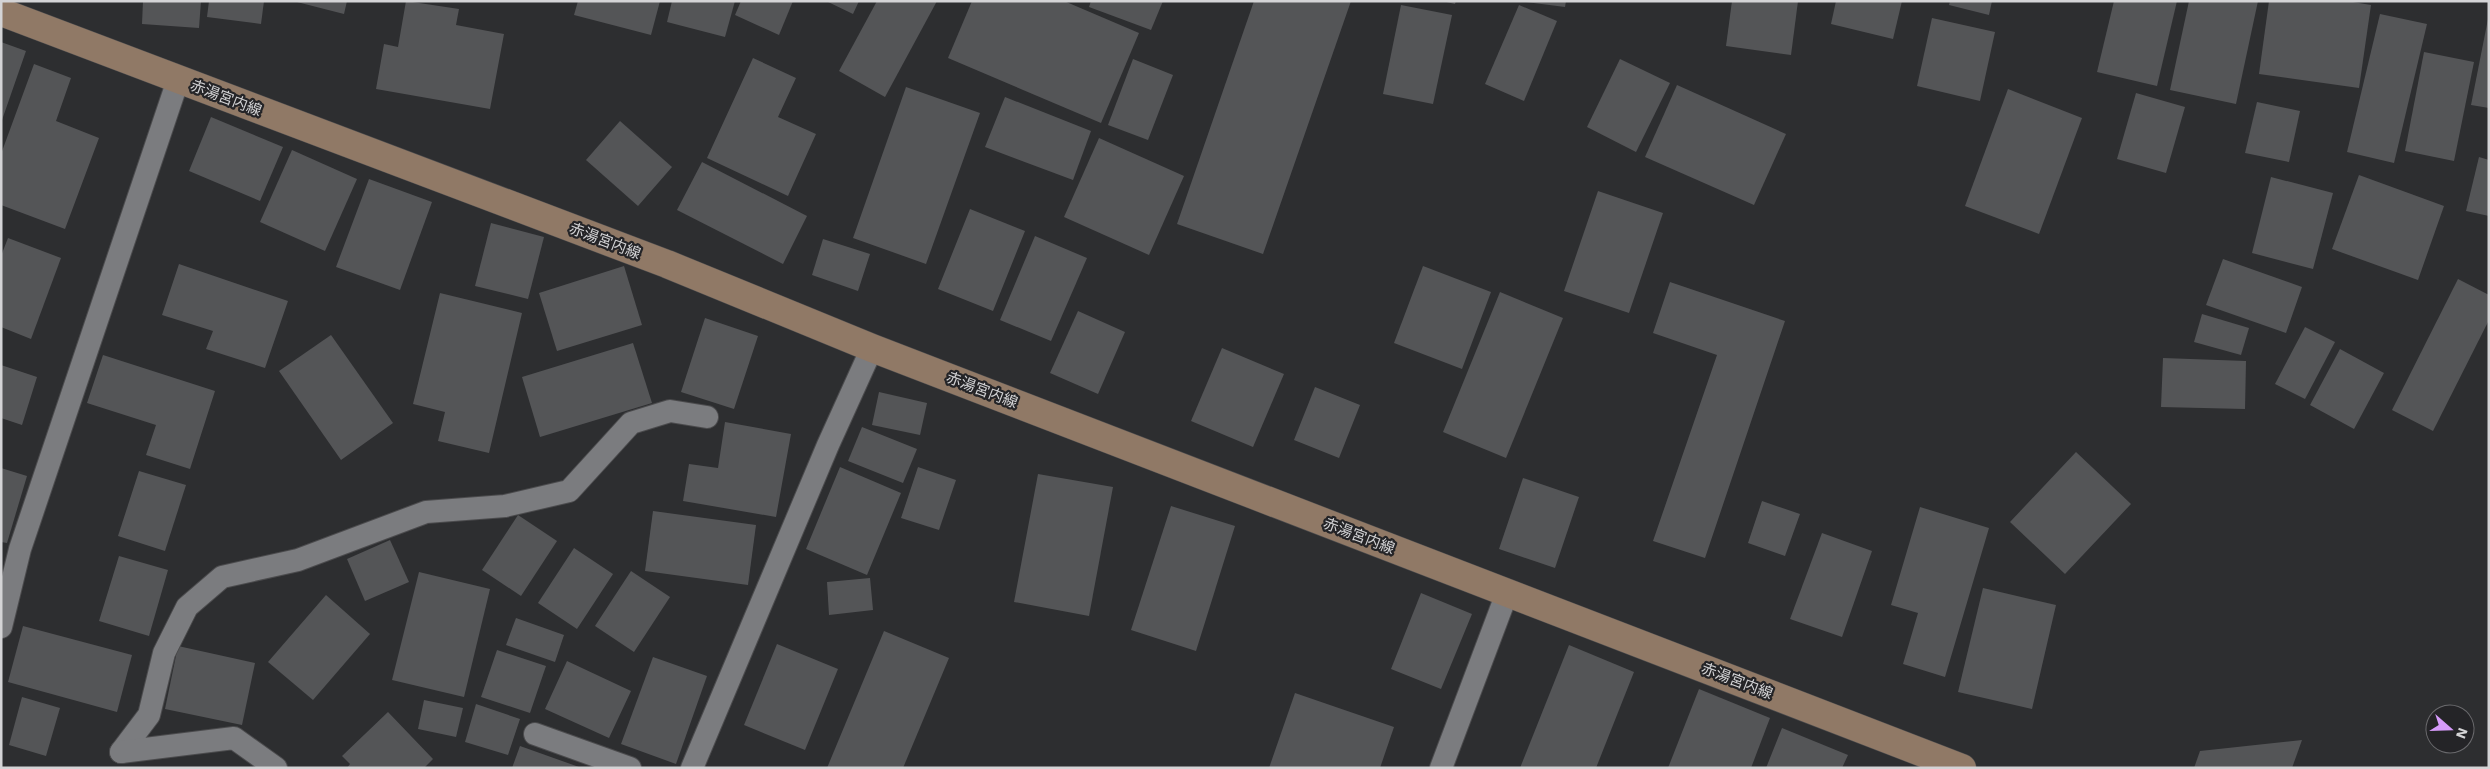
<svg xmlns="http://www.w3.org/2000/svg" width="2490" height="769" font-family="'Work Sans','Noto Sans JP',sans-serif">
<rect width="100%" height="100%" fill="#2d2e30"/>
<g fill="#545557">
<path d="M143,1H201L199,28L142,24Z"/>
<path d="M209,1H264L261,24L207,17Z"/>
<path d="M293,1H347L344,14Z"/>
<path d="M406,1L459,9L456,25L504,34L490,109L376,89L384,44L398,47Z"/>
<path d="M578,1H660L651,35L574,15Z"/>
<path d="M672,1H735L725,37L667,22Z"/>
<path d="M741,1H793L779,35L735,15Z"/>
<path d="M826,1H859L853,14Z"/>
<path d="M877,1H937L885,97L839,71Z"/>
<path d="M972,1H1064L1139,33L1101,123L948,58Z"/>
<path d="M1091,1H1163L1151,30L1089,7Z"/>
<path d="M1254,1H1351L1263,254L1177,224Z"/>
<path d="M1442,1H1456L1455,4Z"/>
<path d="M1519,1H1566L1565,7Z"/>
<path d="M1732,1H1798L1791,55L1726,46Z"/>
<path d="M1836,1H1902L1893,39L1831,24Z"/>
<path d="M1950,1H1992L1989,15L1949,5Z"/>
<path d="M2114,1H2177L2157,86L2097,72Z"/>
<path d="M2189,1H2258L2236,104L2170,90Z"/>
<path d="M2269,1H2347L2371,5L2359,88L2259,74Z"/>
<path d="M1401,5L1452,15L1433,104L1383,94Z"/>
<path d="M1519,5L1557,21L1524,101L1485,84Z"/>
<path d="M2380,14L2427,24L2394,163L2347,152Z"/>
<path d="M1932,18L1995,32L1980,101L1917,86Z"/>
<path d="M2488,19H2489V108L2471,105Z"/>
<path d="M1,42L26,51L2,120H1Z"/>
<path d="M2424,52L2474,62L2454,161L2405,151Z"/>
<path d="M753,58L796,78L778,117L816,134L788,196L707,158Z"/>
<path d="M1133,59L1173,75L1148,140L1108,125Z"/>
<path d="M1620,59L1670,83L1636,152L1587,127Z"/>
<path d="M34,64L71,78L56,121L99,138L65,229L1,205V154Z"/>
<path d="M1677,85L1786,134L1754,205L1645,157Z"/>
<path d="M906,87L980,113L926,264L853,238Z"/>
<path d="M2008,89L2082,118L2039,234L1965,206Z"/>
<path d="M2136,93L2185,107L2166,173L2117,159Z"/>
<path d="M1005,97L1091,131L1073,180L985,147Z"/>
<path d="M2257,102L2300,111L2289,162L2245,153Z"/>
<path d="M211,117L283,147L260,201L189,171Z"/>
<path d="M620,121L672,167L638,206L586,160Z"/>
<path d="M1099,138L1184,176L1149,255L1064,217Z"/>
<path d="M292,150L357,179L325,251L260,222Z"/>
<path d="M2479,157L2489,160V216L2466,211Z"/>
<path d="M702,162L807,216L783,264L677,210Z"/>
<path d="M2359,175L2444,206L2418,280L2332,249Z"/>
<path d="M2271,177L2333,193L2313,269L2252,253Z"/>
<path d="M369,179L432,202L400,290L336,267Z"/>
<path d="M1598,191L1663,213L1629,313L1564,291Z"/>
<path d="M970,209L1025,231L993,311L938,289Z"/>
<path d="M491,223L544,237L528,299L475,286Z"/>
<path d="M1035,236L1087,258L1051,341L1000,320Z"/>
<path d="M8,238L61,258L31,339L1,327V256Z"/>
<path d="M823,239L870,254L858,291L812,275Z"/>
<path d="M2223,259L2302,287L2286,333L2206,305Z"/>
<path d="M179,264L288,301L265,368L206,349L213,331L162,315Z"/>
<path d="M624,266L642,325L557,351L539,293Z"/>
<path d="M1423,266L1491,292L1462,369L1394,343Z"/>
<path d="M2458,279L2489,295V320L2433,431L2392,410Z"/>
<path d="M1670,282L1785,321L1705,558L1653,541L1717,355L1653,333Z"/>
<path d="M1500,292L1563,318L1506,458L1443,432Z"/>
<path d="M440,293L522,313L489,453L438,441L445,412L413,404Z"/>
<path d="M1078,311L1125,332L1098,394L1050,373Z"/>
<path d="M2202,314L2249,328L2241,355L2194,342Z"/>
<path d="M705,318L758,336L734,409L681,392Z"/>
<path d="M2305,327L2335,342L2305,399L2275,384Z"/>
<path d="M331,335L393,423L341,460L279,371Z"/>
<path d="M633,343L652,403L540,437L522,377Z"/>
<path d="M1222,348L1284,374L1253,447L1191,421Z"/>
<path d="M2340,349L2384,373L2354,429L2310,405Z"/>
<path d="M103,355L215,391L190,469L146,455L156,425L87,403Z"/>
<path d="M2163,358L2246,361L2245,409L2161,407Z"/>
<path d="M1,365L37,377L22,425L1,418Z"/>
<path d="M1315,387L1360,405L1339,458L1294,440Z"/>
<path d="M879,392L927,403L920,435L872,425Z"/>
<path d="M725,422L791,434L776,517L683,501L689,464L718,468Z"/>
<path d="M862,427L917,449L903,483L848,461Z"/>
<path d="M2076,452L2131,504L2065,574L2010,522Z"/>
<path d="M840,467L901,493L867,575L806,549Z"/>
<path d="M918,467L956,480L939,530L901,518Z"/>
<path d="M1,468L27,476L7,543L1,542Z"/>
<path d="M139,471L186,485L165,551L118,536Z"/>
<path d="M1038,474L1113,487L1089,616L1014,602Z"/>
<path d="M1523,478L1579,497L1555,568L1499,549Z"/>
<path d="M1762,501L1800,514L1785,556L1748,543Z"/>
<path d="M1171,506L1235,526L1196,651L1131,630Z"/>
<path d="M1920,507L1989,528L1945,677L1903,664L1918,613L1891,605Z"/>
<path d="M653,511L756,525L748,585L645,571Z"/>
<path d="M518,515L557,541L521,596L482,570Z"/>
<path d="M1822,533L1872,551L1842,637L1790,619Z"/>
<path d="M390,540L409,582L365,601L347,559Z"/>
<path d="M574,548L613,574L577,629L538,603Z"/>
<path d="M119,556L168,570L149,636L99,621Z"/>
<path d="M631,571L670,597L634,652L595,626Z"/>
<path d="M419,572L490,589L464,697L392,680Z"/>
<path d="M870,578L873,610L829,615L827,582Z"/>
<path d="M1983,588L2056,605L2032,709L1958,692Z"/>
<path d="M1421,593L1472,614L1441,689L1391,669Z"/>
<path d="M326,595L370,634L313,700L268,662Z"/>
<path d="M516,618L564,635L555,662L506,645Z"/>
<path d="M23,626L132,655L117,712L8,682Z"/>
<path d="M884,631L949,658L903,768H827Z"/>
<path d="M777,644L838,669L805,750L744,725Z"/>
<path d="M1569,645L1634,672L1596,768H1520Z"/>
<path d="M178,646L255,663L242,725L165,709Z"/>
<path d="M497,650L546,666L530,713L481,697Z"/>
<path d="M653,657L707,676L676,764L621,744Z"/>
<path d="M567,661L631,691L609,738L545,709Z"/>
<path d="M1699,689L1770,718L1751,768H1668Z"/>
<path d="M1295,693L1394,727L1380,768H1269Z"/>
<path d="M22,697L60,708L46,756L9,745Z"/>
<path d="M424,700L463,708L456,737L418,729Z"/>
<path d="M476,704L520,719L508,755L465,742Z"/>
<path d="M388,712L433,759L424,768H347L350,764L342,756Z"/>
<path d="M1782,728L1848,755L1842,768H1766Z"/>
<path d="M2302,740L2292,768H2194L2200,751Z"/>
<path d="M520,746L579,767V768H512Z"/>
</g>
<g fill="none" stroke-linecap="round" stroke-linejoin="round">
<defs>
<g id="lane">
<path d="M1,627L20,549L178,80"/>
<path d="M535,734L630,768"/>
<path d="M121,752L149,715L164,653L187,607L222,577L298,560L426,512L505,506L569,491L631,423L670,411L707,417"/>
<path d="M121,752L234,738L276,768"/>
<path d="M692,768L828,445L872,348"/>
<path d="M1441,768L1507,593"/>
</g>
<path id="secondary" d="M1,12L667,264L872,348L1962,768"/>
</defs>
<use href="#lane" stroke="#4b4b4d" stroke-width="24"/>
<use href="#secondary" stroke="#4b4b4d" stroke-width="29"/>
<use href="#lane" stroke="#7b7c7f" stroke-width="22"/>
<use href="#secondary" stroke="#907966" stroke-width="28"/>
</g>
<g text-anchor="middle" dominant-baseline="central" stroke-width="4.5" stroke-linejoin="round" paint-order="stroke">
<g font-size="15" fill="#d4d4d6" stroke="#242427">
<text transform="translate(226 98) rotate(21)">赤湯宮内線</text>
<text transform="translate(605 241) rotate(21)">赤湯宮内線</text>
<text transform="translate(982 390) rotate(21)">赤湯宮内線</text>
<text transform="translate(1359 536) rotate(21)">赤湯宮内線</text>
<text transform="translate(1737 681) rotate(21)">赤湯宮内線</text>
</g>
</g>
<rect width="2490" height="769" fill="none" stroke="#d4d4d6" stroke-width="5"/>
<g transform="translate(2450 729) rotate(110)"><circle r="24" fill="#242427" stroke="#6a6a6d"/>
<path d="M0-4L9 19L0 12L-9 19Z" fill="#d69bfa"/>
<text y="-8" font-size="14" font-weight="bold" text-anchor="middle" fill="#d4d4d6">N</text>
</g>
</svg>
